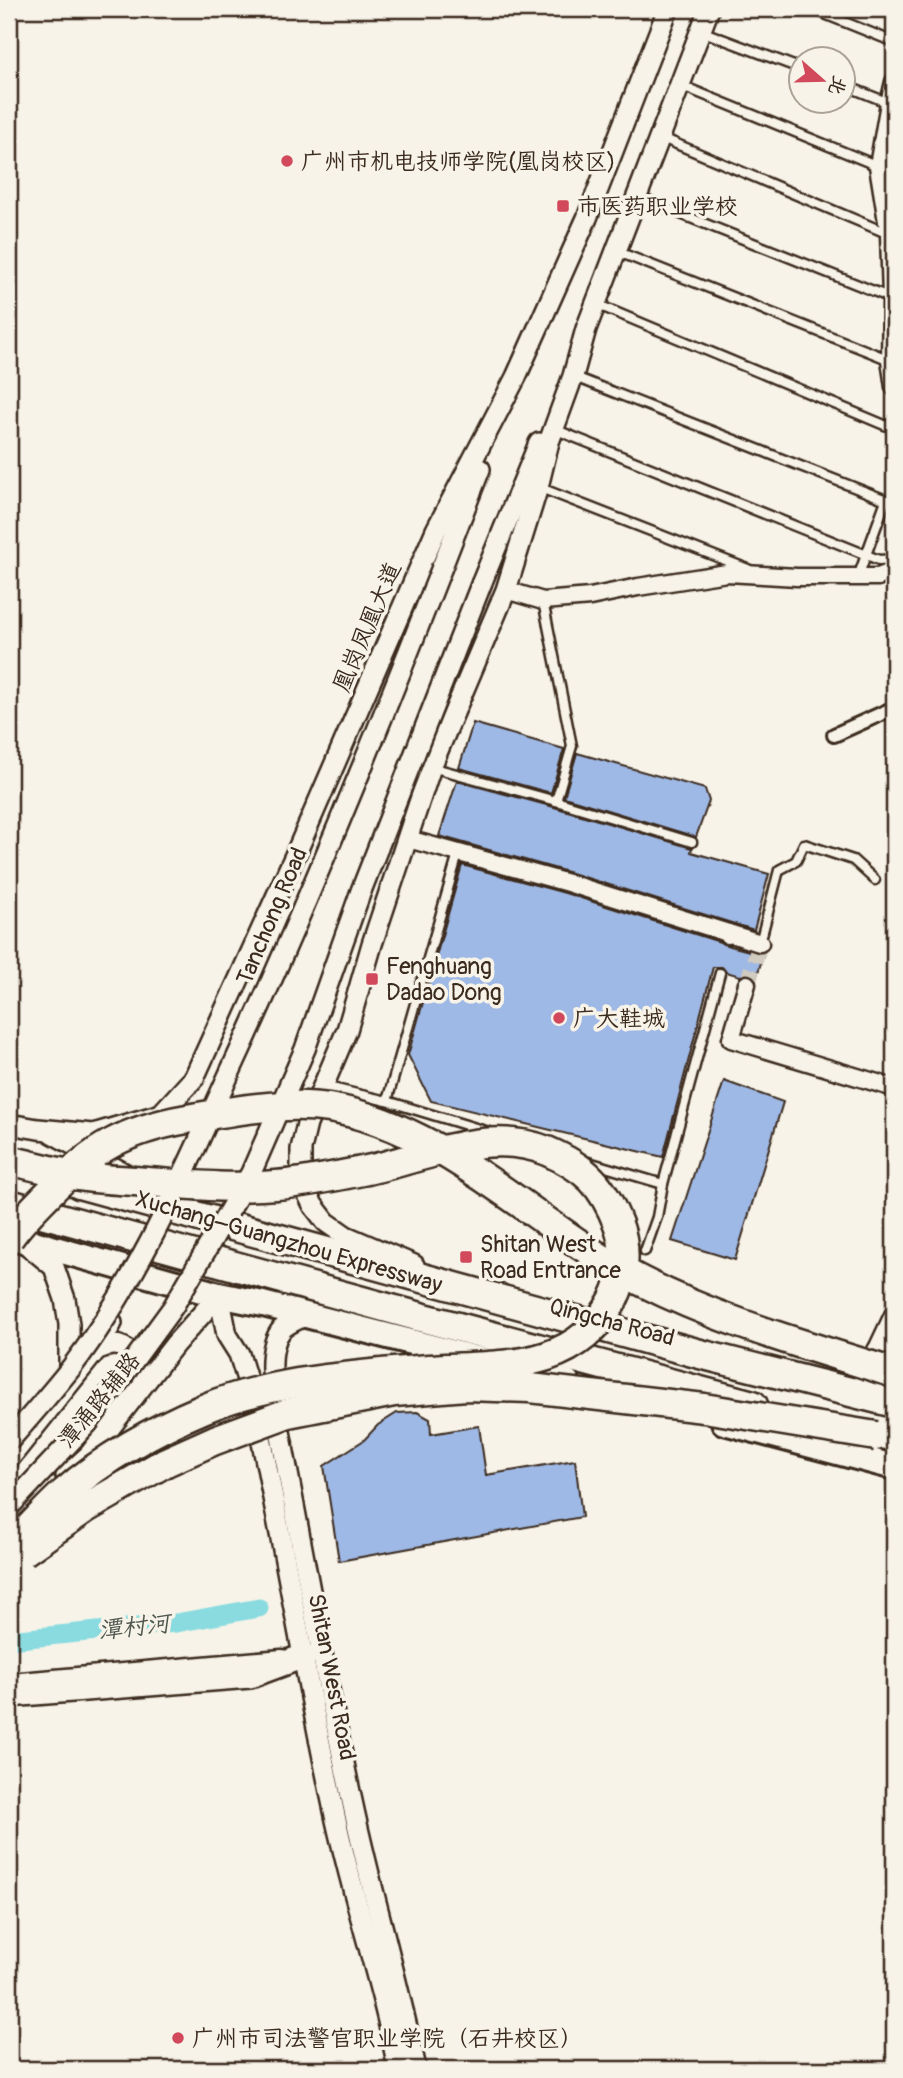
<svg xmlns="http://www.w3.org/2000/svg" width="903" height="2078" font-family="Pangolin,'LXGW WenKai TC',sans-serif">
<rect width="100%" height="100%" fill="#f7f3e8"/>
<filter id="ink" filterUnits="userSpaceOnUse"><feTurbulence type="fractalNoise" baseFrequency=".0143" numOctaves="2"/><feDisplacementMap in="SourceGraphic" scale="14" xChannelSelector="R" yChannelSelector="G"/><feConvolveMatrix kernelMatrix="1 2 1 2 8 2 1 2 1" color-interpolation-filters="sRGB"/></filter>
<g filter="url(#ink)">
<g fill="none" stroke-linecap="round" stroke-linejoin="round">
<path stroke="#89dbe0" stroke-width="19" d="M9,1640L176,1623L259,1608"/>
</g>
<g fill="#9fb9e6" stroke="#3b2a1e" stroke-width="2">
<path d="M473,723L564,749L551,793L459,768Z"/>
<path d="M577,753L705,789L709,801L696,837L564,797Z"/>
<path d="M457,781L554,807L692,848L691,852L769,874L754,930L571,873L439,836Z"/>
<path d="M462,865L565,893L720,942L723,944L757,953H764L756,979L749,974L740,976L726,972L722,967H713L663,1157L431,1101L408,1055Z"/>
<path d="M724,1081L783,1102L735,1260L672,1241Z"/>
<path d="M417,1412L430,1419L431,1434L479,1426L486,1475L575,1460L582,1517L339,1561L324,1466L364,1440L378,1425L397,1413Z"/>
</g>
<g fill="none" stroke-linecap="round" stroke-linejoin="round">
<path stroke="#d1cbc0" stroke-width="16" stroke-dasharray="16 8" stroke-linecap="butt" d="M747,984L760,943"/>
<defs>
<g id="service">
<path d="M812,9L894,42"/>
<path d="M701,31L802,69"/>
<path d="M680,85L878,166"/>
<path d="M844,85L889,103"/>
<path d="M660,137L889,234"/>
<path d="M638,197L891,298"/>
<path d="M616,251L890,360"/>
<path d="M596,304L894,429"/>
<path d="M575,377L894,503"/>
<path d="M554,429L879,560L894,559"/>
<path d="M538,487L748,569"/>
<path d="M858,577L886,500"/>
<path d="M543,601L572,746L556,801"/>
<path d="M431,767L556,801L692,842"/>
<path d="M760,943L779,870L796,861L804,844L853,860L875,880"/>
<path d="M323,1086L387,1101L489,1132"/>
<path d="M387,1101L458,854"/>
<path d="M585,1161L663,1184"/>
<path d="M645,1251L657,1217L663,1184L720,973"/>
</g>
<path id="pedestrian" d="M834,735L894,708"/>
<g id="minor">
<path d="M894,82L889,103L878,166L889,234L891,298L890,360L894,387"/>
<path d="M506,590L543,601L590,597L638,587L727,573L797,577H878L894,571"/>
<path d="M408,839L568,883L728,933V935"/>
<path d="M728,933L760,943"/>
<path d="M747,984L731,1039L894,1088"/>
<path d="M876,1350L894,1355"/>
<path d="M859,1387L894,1313"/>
<path d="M9,1682L282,1658"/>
</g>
<g id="tertiary">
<path d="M442,567L480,469"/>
<path d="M482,582L539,443"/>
<path d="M9,1124L38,1129L93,1134L161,1114L194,1078L297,851L436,530L516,377L587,218L668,9"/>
<path d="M52,1133L133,1178"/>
<path d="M25,1243L54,1267L65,1299L69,1324V1380"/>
<path d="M414,1265L346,1236L326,1222L313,1205L301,1181V1149L307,1124L347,1030L372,944L431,767L506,590L538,487L549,442L573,376L586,329L709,9"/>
<path d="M219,1295L227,1335L239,1354L253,1399C282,1534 304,1671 333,1806C351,1895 382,1980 398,2069"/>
<path d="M306,1315C299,1319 288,1323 282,1329C263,1352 276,1399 279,1426C303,1551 325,1677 352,1801C371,1891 398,1979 416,2069"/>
<path d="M97,1349C102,1348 108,1345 114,1345C127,1345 138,1360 138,1372"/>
<path d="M9,1459L97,1349L112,1323"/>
<path d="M66,1476L89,1455L175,1344L219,1295"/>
</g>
<path id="secondary" d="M9,1695L250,1676L304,1656"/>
<g id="primary">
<path d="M9,1236L219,1295L263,1304L567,1382"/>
<path d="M724,1422L894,1467"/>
</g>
<g id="motorway">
<path d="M79,1184L700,1354L894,1403"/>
<path d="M9,1204L424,1318L753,1405"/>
</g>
</defs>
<use href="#service" stroke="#3b2a1e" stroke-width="13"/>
<use href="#pedestrian" stroke="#3b2a1e" stroke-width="18"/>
<use href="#minor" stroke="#3b2a1e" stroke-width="21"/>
<use href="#tertiary" stroke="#3b2a1e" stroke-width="24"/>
<use href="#secondary" stroke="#3b2a1e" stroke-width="28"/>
<use href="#primary" stroke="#3b2a1e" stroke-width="30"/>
<use href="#motorway" stroke="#3b2a1e" stroke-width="33"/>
<use href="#service" stroke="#f7f3e8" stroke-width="8"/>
<use href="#pedestrian" stroke="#f7f3e8" stroke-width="12"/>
<use href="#minor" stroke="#f7f3e8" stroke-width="16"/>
<use href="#tertiary" stroke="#f7f3e8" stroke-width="19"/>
<use href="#secondary" stroke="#f7f3e8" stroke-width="23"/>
<use href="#primary" stroke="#f7f3e8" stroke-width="24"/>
<use href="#motorway" stroke="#f7f3e8" stroke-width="28"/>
<defs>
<g id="tertiary-bridge">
<path d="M9,1441C30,1417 51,1393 71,1368C145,1271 191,1156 242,1046C314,889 379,728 442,567"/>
<path d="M9,1507L88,1423L173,1307L251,1173L305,1049L361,891L482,582"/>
</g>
<g id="motorway-bridge">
<path d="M9,1160C34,1166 59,1173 85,1177C106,1180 127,1180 148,1182C191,1185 233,1189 276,1185C305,1183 338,1176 367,1170C423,1158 490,1127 547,1151C586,1168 603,1185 618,1224C627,1248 625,1277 613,1300C578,1367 511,1365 446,1368C425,1369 404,1371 382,1373C322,1379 259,1385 203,1409C155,1429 102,1459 64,1493C44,1511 27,1531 9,1549"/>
<path d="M9,1238C20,1222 33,1209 47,1195C92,1149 124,1130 187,1119C230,1111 287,1101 329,1108C447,1127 538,1229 641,1281C721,1322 809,1346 894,1373"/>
<path d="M23,1552L86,1508L166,1462L215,1440L288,1413L394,1392L466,1386L530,1388L704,1408L876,1436"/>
</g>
</defs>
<use href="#tertiary-bridge" stroke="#3b2a1e" stroke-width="24" stroke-linecap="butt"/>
<use href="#motorway-bridge" stroke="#3b2a1e" stroke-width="33" stroke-linecap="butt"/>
<use href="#tertiary-bridge" stroke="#f7f3e8" stroke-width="19"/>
<use href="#motorway-bridge" stroke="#f7f3e8" stroke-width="28"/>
</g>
</g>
<g fill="#d1495b" stroke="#f7f3e8" stroke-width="2.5">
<circle cx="287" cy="161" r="7"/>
<rect x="556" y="199" width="14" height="14" rx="3.5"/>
<rect x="365" y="972" width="14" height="14" rx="3.5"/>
<circle cx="559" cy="1018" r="7"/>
<rect x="459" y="1250" width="14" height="14" rx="3.5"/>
<circle cx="178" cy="2038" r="7"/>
</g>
<g text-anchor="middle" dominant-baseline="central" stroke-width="7" stroke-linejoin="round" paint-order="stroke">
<g font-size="23" fill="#3b2a1e" stroke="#f7f3e8" text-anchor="start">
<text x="301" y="161">广州市机电技师学院(凰岗校区)</text>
<text x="577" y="206">市医药职业学校</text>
<text x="386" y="966">Fenghuang<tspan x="386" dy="26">Dadao Dong</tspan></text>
<text x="573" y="1018">广大鞋城</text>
<text x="480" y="1244">Shitan West<tspan x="480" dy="26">Road Entrance</tspan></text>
<text x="192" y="2038">广州市司法警官职业学院（石井校区）</text>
</g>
<g font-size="23" fill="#3b2a1e" stroke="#f7f3e8">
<text transform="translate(367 627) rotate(-67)">凰岗凤凰大道</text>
<text transform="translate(272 916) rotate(-67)">Tanchong Road</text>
<text transform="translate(289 1242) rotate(16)">Xuchang–Guangzhou Expressway</text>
<text transform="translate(612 1322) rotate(15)">Qingcha Road</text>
<text transform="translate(99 1400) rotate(-51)">潭涌路辅路</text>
<text transform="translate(332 1677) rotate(79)">Shitan West Road</text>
</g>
<g font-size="24" font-style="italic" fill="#4e564e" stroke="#f7f3e8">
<text transform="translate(134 1627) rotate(-6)">潭村河</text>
</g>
</g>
<rect width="903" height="2078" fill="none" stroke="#f7f3e8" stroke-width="35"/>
<rect x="18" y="18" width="868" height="2043" fill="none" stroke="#3b2a1e" stroke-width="2.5" filter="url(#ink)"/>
<g transform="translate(822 80) rotate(110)"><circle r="33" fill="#f7f3e8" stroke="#aca397" stroke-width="2"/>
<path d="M0-5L12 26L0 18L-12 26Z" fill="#d1495b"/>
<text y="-10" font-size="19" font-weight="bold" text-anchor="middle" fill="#3b2a1e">北</text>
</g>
</svg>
